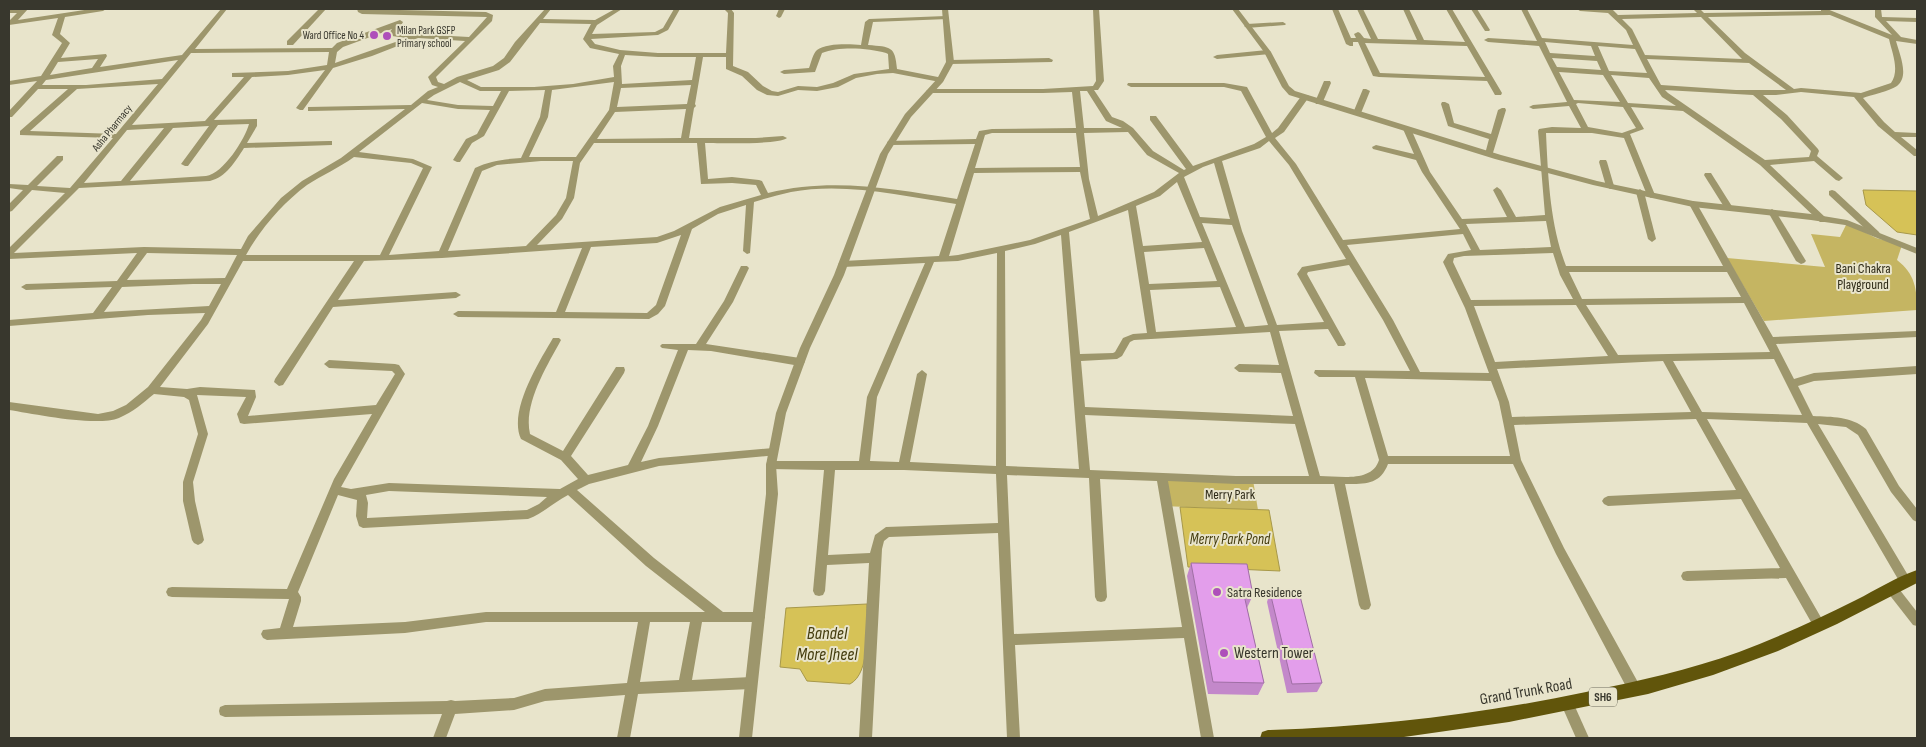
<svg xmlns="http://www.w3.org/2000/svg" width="1926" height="747" font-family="'Sofia Sans Condensed',sans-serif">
<rect width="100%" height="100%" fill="#e8e4cb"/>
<g fill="#c5b562">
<path d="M1847,223L1876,238L1902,245L1897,260C1915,274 1917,289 1917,310L1764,321L1727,258L1825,267L1811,234L1840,237Z"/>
<path d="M1160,477L1253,480L1258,510L1163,506Z"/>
</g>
<g fill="#d6c257" stroke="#a7984a">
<path d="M1863,190L1917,191V235L1897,232L1866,205Z"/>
<path d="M1180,507L1269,510L1280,571L1188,567Z"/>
<path d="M867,604C866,626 871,673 850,684L807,681L800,669L780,667L786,608Z"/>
</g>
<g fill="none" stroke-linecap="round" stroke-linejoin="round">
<g fill="#9d966c" fill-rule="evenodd">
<path d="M9,9H28L18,20L91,9H106L103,11L65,17L60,34L70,43L61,58L106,54L107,56L100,67L182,55L221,9H227L195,49L332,48L337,43L400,20L403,22L397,33L469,37L487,17L362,14L358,12L357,9L486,12L493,15L492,21L436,77L438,82L444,84L457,77L493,66L504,58L515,42L545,9H551L543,19L595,20L615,9H622L597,25L592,34L655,32L663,28L674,9H680L668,30L658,35L591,39L595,44L620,50L658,53H726L728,13L724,9H731L734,13L733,66L748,72L763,86L772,91L778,92L798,86L817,87L833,83L854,74L889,69L888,54L886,53C869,48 839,46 822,53L815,72L784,74L780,72L784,70L809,68C811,63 813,53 817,50C826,43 850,44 861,45L865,22L869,19L946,16L949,18L948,19L873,22L868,45C891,47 895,46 897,69L943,78L944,80L940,82L893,73L877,74L856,78L838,87L817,91L798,90L778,96L767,95L757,90L742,76L726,69V57H703L695,104L696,106L694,108L689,138H756L783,136L787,138C777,145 721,143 705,143L708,179L732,177L759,180L762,181L768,193C833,177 893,189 957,199L975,144L891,145L887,143L888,141L976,139L979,131L992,129L1076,128L1072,92L1043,93H930L926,91L930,89H1043L1093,86L1096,81L1093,9H1099L1104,81L1098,90H1094L1112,117L1123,121L1133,128L1153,151L1184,170L1186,169L1150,120V116H1156L1193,166L1254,144L1266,137L1241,91L1224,87H1131L1127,85L1128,83H1224L1247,87L1272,133L1278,128L1302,95H1308L1309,97L1284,132L1275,138L1296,164L1343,240L1460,229L1422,172L1416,160L1373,149L1372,147L1376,145L1414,154L1403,129L1407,127L1411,129L1430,172L1462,219L1507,217L1493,190L1497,187L1501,190L1516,217L1545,215L1538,131L1539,129L1552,127L1581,128L1569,106L1533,109L1529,107L1533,105L1567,102L1539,46L1488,42L1484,40L1488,38L1537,41L1521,9H1527L1542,38L1633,45L1626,30L1608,13L1580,11L1577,9H1612L1618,15L1697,13L1693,9H1700L1704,13L1821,11V9H1827L1892,35L1875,17V9H1881L1882,17L1917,18V22L1886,21L1901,37L1917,40V44L1896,41C1899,53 1910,76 1897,86C1890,91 1871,95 1863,98L1884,122L1895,132L1917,133V137H1901L1917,150V156H1914L1878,126L1854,97L1801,92L1776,95H1763L1787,115L1818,149L1819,151L1817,156L1843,178L1839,181L1836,180L1814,161L1770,165L1826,218L1827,220L1826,222H1820L1760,165L1683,111L1631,107L1644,129L1630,134L1655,195L1651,198L1647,195L1624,138L1592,133H1546C1548,177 1550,225 1566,266H1723L1689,204L1693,201L1697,204L1773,337L1917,331V337L1776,344L1794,379L1814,373L1917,366V374L1814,381L1798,386L1813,416C1832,417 1851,416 1866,429L1899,486L1917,509V522L1913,520L1891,492L1858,435L1846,427L1818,424L1912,582L1910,586L1906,587L1902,586L1807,423L1707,419L1823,621L1825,625L1823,629L1819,630L1815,629L1786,578L1687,581L1683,580L1681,576L1683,572L1687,571L1780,568L1741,499L1608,506L1604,504L1602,501L1604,498L1608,496L1736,490L1696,419L1514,425L1521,460L1564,548L1640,686L1641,690L1640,694L1635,696L1630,694L1556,554L1513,464H1388C1380,485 1365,484 1345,484L1371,605L1369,609L1365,610L1361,609L1359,605L1334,484H1236L1168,481L1214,738H1201L1184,638L1015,645L1020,738H1007L998,533L889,537L884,541L882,549L872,738H859L869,563L827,565L825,591L823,595L819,596L815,595L813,591L824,470L771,469L767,468L766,465L767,462L771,461H859L867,397L925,263L843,267L838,264L843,261L939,256L956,204C902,196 845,182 791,192C779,195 767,198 754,202L750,253L747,254L743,251L746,205L718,214L692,229L665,306L658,314L649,319L458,317L453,314L458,311L556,312L582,248L442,258L364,261L338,300L456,292L461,295L456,298L333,307L283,385L279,386L274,382L275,379L354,261H243L208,324L160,387L187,389L200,387L255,390L256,397L248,416L376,405L395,374L392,371L329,368L324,364L329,360L395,364L399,365L405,374L341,487L351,489L389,483L560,489L578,479L561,460L521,439C508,411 539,362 553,338H559L561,340C547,366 523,404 530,434L563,451L616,367H624L625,370L624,373L571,456L588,475L628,465L648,426L678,350L662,348L660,346L662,344H696L724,301L741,266H747L749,268L733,302L706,344L800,358L805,362L800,366L711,351L688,350L658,426L641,462L659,458L773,448L777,449L778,452L777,455L659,466L589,484L577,490L654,558L723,612H759L763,613L765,617L763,621L759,622H702L692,680L751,677L755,679L757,683L755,687L751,689L638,694L630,738H617L625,695L545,701L514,710L455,714L446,738H433L442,714L225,717L220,715L219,711L220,707L225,705L447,701L451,700L455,701L514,698L545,689L627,683L638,622H486L405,633L267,640L263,638L261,634L263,630L280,628L289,599L172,597L168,596L166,592L168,588L172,587L287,589L334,479L372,414L244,424L240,423L237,414L246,397L197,395L208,434L193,482L195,501L204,540L202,543L198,545L194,543L192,540L183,501V482L198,434L189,400L184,397L154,394C143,403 133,412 119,418C96,427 35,414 9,410V402L98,414L113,411L126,405L148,387L201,320L205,313L148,315L9,326V320L93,313L112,287L26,290L21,287L26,284L117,281L137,253L9,259V248L65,193L32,190L12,211L9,212V204L23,190L9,188V184L28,185L57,156H63V160L37,186L70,188L113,138L20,135V131L68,89H38L12,117H9V111L37,81L9,85V81L41,76L62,43L52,35L58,18L9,25V21L17,13H9ZM1830,15L1889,39C1892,53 1900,70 1891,83L1861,93L1801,88L1794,89L1745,53L1708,17ZM1701,17L1742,59L1645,55L1632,29L1622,19ZM540,23L591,24L583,39L590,48L619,54L613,66L614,77L573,84L534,87H481L467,80L499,70L510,62ZM392,29L389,33L392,36L407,38L335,63L337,52L343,47ZM418,38L465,41L428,77L432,85L438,87L428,91L411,105L308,107V111H311L405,109L341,158L302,181L281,198L248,236L241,249L144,247L14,253L79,188L210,181C226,177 235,162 244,148L332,145V141H329L247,143L257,126V119L214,120L252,77L288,75L325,70L296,108L300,110H303L333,68L372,56ZM1545,42L1591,46L1595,56L1550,53ZM1598,46L1635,49L1647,73L1609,71ZM329,52L327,65L288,71L232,73V77H244L205,121L132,125L191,53ZM625,55L658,57H696L692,80L622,84L621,66ZM1552,58L1597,61L1601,70L1557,67ZM98,59L92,68L50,75L58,62ZM1647,59L1749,63L1786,90H1736L1661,85ZM178,60L162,79L86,85H42L46,80ZM1559,72L1603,75L1620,102L1574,100ZM1611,75L1649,78L1662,97L1676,106L1628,103ZM460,82L480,91H501L493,106L458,105L427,100L434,95ZM614,82L609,110L576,157H529L548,117L552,90ZM158,84L116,134L30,131L77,89ZM691,85L687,104L617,107L621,88ZM545,90L540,117L521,158C505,159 489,161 475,168L439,251L389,255L432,167L413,159L359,152L422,103L458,109L490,110L477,134L466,139L453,160L457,162H460L472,143L484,136L509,91ZM1665,90L1753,95L1781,119L1811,151L1809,157L1765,160L1668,93ZM1080,91H1087L1106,121L1122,128H1084ZM1578,103L1623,107L1636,128L1622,133L1588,127L1576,104ZM686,109L681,138L597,139L615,112ZM249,124C245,139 223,174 206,176L130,181L173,128L209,126L181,164L185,166H188L218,125ZM164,128L121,181L84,183L127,130ZM1128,132L1147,155L1179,173L1154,192L1098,216L1089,179L1084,133ZM992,133H1076L1080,167L975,168L985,135ZM1269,141L1289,165L1346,259L1302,267L1297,274L1324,322L1277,325L1242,231L1222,161L1260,148ZM594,143H697L701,184L732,183L756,185L761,195L720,207L674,231L657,237L537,245L562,219L574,198L580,163ZM354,157L411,163L423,168L380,255H246C261,228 283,203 307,185C322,175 339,168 354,157ZM541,161H573L566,198L556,215L526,246L448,251L482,171L497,165ZM1214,163L1230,219L1200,217L1184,177L1203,167ZM1080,172L1090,219L1030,240L958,255L949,256L974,173ZM1177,182L1202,242L1143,246L1136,206L1160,196ZM1128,210L1147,333L1133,334L1123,338L1115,352L1113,353L1080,354L1069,232ZM1546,221L1551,247L1480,250L1466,224ZM1202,223L1232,225L1268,325L1245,327ZM1463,234L1471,250L1448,254L1443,262L1465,308L1489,373L1420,372L1393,320L1347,245ZM681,235L656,305L647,313L565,312L591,247L657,243ZM1061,235L1079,469L1006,466L1005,251L1035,244ZM1204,248L1217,281L1149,284L1144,252ZM147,253L237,255L225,278L127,280ZM997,253L996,466L910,462L927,374L922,370L917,374L899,462L870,461L877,397L934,262L958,261ZM1553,253L1560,275L1573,299L1471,300L1453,262L1454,258L1464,256ZM1349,265L1383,320L1410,371L1315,370L1314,373L1319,377H1355L1379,460C1372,483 1339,476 1320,476L1279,331L1328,329L1338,346H1344L1346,344L1307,274L1308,272ZM1569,272H1727L1741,297L1582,299ZM193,284H221L209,306L104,312L122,287ZM1220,287L1236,327L1156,332L1150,290ZM1744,303L1770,352L1618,355L1586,305ZM1576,305L1608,356L1495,362L1474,306ZM1270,332L1279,365L1239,364L1234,368L1239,372L1281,373L1293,416L1085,407L1081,361L1117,359L1122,356L1130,342L1134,340ZM1774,359L1802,415L1702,412L1673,361ZM1663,361L1691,412L1512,417L1509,402L1497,369ZM1365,378L1491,381L1499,402L1510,456H1388ZM1085,415L1295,424L1309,476H1236L1090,470ZM835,470H904L996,474L998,523L886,527L875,535L870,553L828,555ZM1007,475L1089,478L1095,597L1097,601L1101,602L1105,601L1107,597L1100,479L1157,481L1182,627L1014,634ZM389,491L547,497L539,504L527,510L367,518L368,503L366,495ZM338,495L357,500L356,516L359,526L363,528L528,519C544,513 554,502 568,495L646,566L705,612H486L405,622L293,627L301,601V597L298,592ZM650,622H690L679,680L640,682Z"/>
<path d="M319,9H326L293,45H287V41Z"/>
<path d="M779,9H785L781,17L779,18L776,16Z"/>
<path d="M1332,9H1338L1351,38H1356L1354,34L1358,32L1360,33L1364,38L1371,39L1357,9H1363L1378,39L1417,40L1403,9H1409L1424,40L1465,42L1446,9H1452L1502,93L1501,95H1495L1487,81L1379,77L1373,76L1358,42H1353V46H1350L1346,44ZM1365,43L1467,46L1485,77L1380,73Z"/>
<path d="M1471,9H1477L1490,30L1489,31H1485Z"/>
<path d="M1283,22L1286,24L1285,25L1247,28L1244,26L1247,24Z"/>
<path d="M1267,50L1271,52L1270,54L1217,59L1213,57L1217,55Z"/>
<path d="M1049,58L1053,60L1052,62L950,64L946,62L950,60Z"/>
<path d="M1324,81H1330L1331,83L1322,104H1316L1315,102Z"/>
<path d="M1363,89H1366L1370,91L1361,113L1360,115H1354L1353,113Z"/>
<path d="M1442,102H1445L1449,104L1454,123L1491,134L1498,110L1502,108H1505L1506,110L1492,156H1489L1485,154L1489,139L1448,126L1441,104Z"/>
<path d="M1600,160H1606L1607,162L1614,186L1613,188L1610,189L1606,186L1599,162Z"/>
<path d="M1705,173H1711L1733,208L1732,210H1726L1704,175Z"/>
<path d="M1640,189L1644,192L1656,239L1652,242L1648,239L1636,192Z"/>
<path d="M1832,190L1835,191L1879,232L1880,234L1879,236H1873L1829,195V191Z"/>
<path d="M1772,209L1776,212L1806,261L1804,263L1801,264L1796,261L1768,212Z"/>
<path d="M1892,584L1896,585L1917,612V626L1913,625L1888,593L1886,589L1888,585Z"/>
<path d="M1567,698L1572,700L1589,738H1576L1561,704L1562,700Z"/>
</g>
<g fill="#9d966c" fill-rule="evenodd">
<path d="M942,9H948L954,62L943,82L911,117L888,154L844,275L810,348L786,413L776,465L778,494L752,738H739L766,494V465L776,413L800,348L834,275L880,154L905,114L937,79L946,62Z"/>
<path d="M1232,9H1238L1271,52L1289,86L1295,91L1501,155L1597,181L1693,201L1811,214L1847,220L1917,248V254L1845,225L1811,220L1693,207L1593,185L1495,159L1289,95L1282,87L1264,52Z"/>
</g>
<path fill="#61550b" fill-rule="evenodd" d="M1917,570V583L1837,624L1778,651L1713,675L1648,694L1509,722L1397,738H1260L1262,732L1268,730C1375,727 1481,714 1586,692C1638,681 1689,670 1739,652C1779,637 1818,619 1856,600C1876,590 1896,577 1917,570Z"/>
</g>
<g fill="#c388ca">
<path d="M1191,563L1253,595L1247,608L1264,683L1258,695L1208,694L1187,576Z"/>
<path d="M1270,592L1322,683L1317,692L1287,693L1267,602Z"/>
</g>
<g fill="#e39eeb" stroke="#9f6fa4">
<path d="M1191,563L1247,564L1253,595H1244L1264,683L1213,682Z"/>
<path d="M1270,592H1299L1322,683L1292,684Z"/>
</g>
<g fill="#ae50ba" stroke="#e8e4cb" stroke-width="2">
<circle cx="374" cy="35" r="5"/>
<circle cx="387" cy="36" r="5"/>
<circle cx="1217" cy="592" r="5"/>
<circle cx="1224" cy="653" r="5"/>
</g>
<g text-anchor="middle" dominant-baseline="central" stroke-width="4" stroke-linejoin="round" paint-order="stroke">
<g font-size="11" fill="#38372d" stroke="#e8e4cb" text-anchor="start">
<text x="397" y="30">Milan Park GSFP<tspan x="397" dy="13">Primary school</tspan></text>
<text x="364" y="35" text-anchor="end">Ward Office No 4</text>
</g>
<g font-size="11" fill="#38372d" stroke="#e8e4cb">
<text transform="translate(112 128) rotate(-51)">Asha Pharmacy</text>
</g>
<rect fill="#e8e4cb" stroke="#6d6b5c" stroke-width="1" x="1589" y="687.5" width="28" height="19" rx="4"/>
<g font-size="12" font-weight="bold" fill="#38372d">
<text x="1603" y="697">SH6</text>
</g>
<g font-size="14" fill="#2f2b18" stroke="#e8e4cb">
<text x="1863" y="268">Bani Chakra<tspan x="1863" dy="16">Playground</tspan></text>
<text x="1230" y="494">Merry Park</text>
</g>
<g font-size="14" fill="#38372d" stroke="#e8e4cb" text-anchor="start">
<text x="1227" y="592">Satra Residence</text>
</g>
<g font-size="15" font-style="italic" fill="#443c0e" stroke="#e8e4cb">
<text x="1230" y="539">Merry Park Pond</text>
</g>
<g font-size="16" fill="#38372d" stroke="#e8e4cb" text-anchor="start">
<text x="1234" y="653">Western Tower</text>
</g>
<g font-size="16" fill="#38372d" stroke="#e8e4cb">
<text transform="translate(1526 692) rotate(-10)">Grand Trunk Road</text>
</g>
<g font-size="18" font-style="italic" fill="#443c0e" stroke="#e8e4cb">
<text x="827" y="633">Bandel<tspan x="827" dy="21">More Jheel</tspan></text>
</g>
</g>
<rect width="1926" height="747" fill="none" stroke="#38372d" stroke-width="20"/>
</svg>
